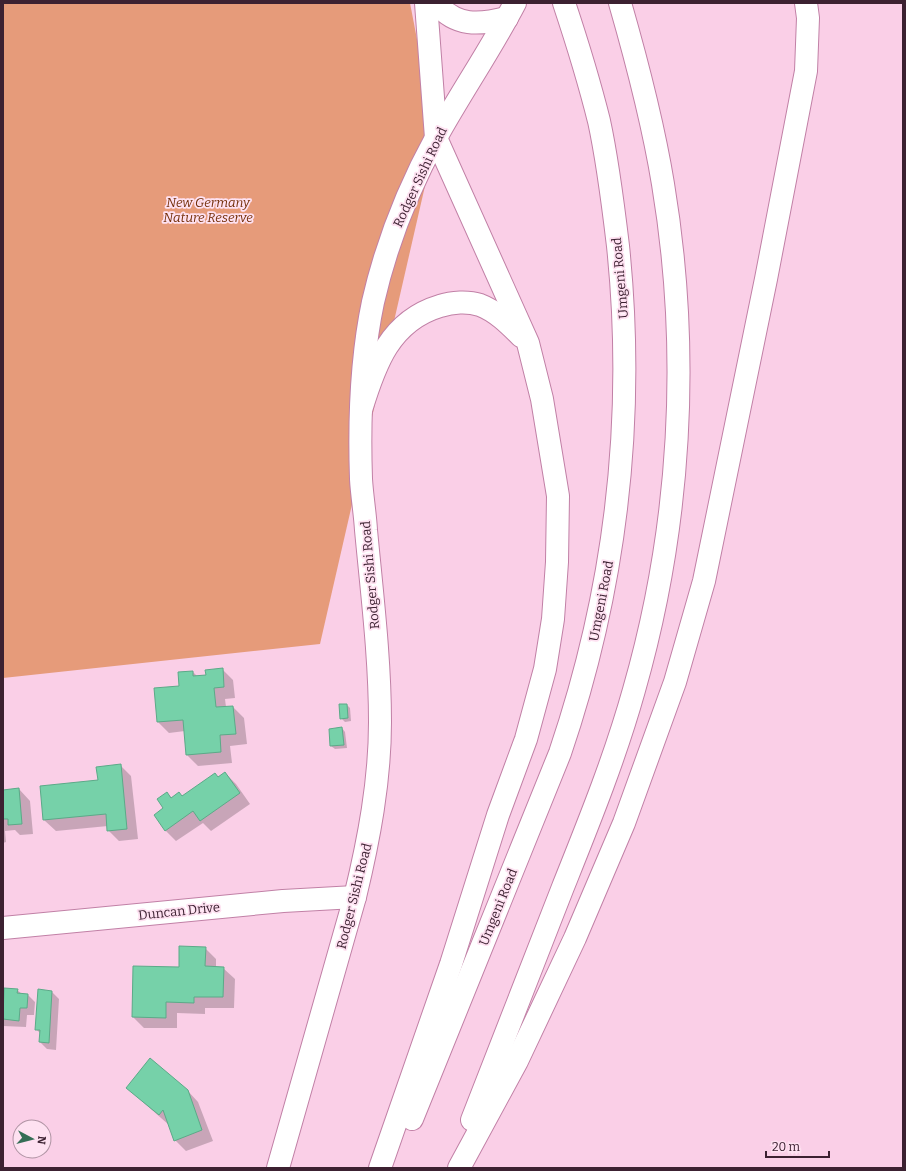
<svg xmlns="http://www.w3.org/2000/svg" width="906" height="1171" font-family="Bitter,serif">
<rect width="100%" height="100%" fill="#facfe7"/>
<path fill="#e69b7a" d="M3,3H410L436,138L320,644L3,678Z"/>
<g fill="#0003">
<path d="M222,669L233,680L235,698L225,699L226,707H233L244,718L247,744L230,746L232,763L198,766L187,755L185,731L169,733L158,722L180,687L193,672L198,677L207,676Z"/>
<path d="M347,705L350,708L351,721L345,722L341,718Z"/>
<path d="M342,728L345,732L347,748L335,749L331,746Z"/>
<path d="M120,765L131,776L138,839L119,841L108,830V826L56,831L44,820Z"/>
<path d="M225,773L236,784L250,804L211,831L203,823L176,841L165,830V808L166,793L172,798L182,797Z"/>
<path d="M19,789L30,801L33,834L20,835L15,830L5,831L6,842L3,843V791Z"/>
<path d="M205,948L216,959V968H223L235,979L234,1008H205V1014L177,1013V1028H144L133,1017L180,968Z"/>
<path d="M17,990L22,994L28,995L35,1002L34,1015H27L26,1027L3,1026V993Z"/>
<path d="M39,991L52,992L59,999L56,1050L47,1049L40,1042L41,1034L36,1029Z"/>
<path d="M127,1088L187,1090L198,1102L213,1141L186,1151L175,1140L169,1125Z"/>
</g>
<g fill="#76d1a9" stroke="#5baa88">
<path d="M223,668L224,687L214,688L216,707L233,706L236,734L220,735L221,752L186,755L183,720L157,722L154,688L179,686L178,672L193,671V676L206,675L205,670Z"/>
<path d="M339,704H347L348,718L340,719Z"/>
<path d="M342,727L344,745L330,746L329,729Z"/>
<path d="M121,764L127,829L107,831L106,814L43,820L40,786L98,780L96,767Z"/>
<path d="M225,772L240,793L200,821L193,811L165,831L154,815L163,808L157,799L167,792L171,798L179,792L182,796L215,773L218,777Z"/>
<path d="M19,788L22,824L8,825V819H3V790Z"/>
<path d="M179,946L206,947L205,966L224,967L223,997H194V1003L166,1002V1018L132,1017L133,966L179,967Z"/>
<path d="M4,988L18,989L17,993L28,994L27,1008H20L19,1021L3,1019Z"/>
<path d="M38,989L52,991L49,1043L39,1042L40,1030H35Z"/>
<path d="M150,1058L188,1090L202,1130L174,1141L163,1110L159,1115L126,1088Z"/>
</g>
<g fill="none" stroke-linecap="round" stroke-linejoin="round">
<defs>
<g id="minor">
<path d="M3,928L283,901L355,897"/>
<path d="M278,1168L355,897C369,839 380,781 380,722C380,658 372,594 366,530C365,513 362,496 361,479C359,420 361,359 373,302C386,245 409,187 437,136C462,91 491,49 515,3"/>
</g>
<g id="highway">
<path d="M436,3C456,27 479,25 507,18"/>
<path d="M361,410C375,364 390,321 440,306C452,302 468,301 480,305C496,311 509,324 521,336"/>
<path d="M412,1119L560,753C616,588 636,420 618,246C613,204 608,162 599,121C589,81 577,42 564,3"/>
<path d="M472,1120C502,1042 533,965 563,887C589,822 615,758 634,690C681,526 691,352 663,184C653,123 637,62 620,3"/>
<path d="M380,1168L451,964L498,815L526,739L545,669L553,619L557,562L558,496L542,399L528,343L436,138L426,3"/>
<path d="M459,1168L517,1061L575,938L624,823L675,682L704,581L766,279L806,71L808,18L806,3"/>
</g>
</defs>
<use href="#minor" stroke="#c180a6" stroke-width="24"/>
<use href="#highway" stroke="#c180a6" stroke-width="24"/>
<use href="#minor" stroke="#fff" stroke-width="22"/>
<use href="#highway" stroke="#fff" stroke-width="22"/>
</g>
<g text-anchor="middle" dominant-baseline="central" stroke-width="3.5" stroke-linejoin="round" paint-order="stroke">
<g font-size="13" fill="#3c2131" stroke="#fee1f1">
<text transform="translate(420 177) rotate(-65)">Rodger Sishi Road</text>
<text transform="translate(620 278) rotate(-95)">Umgeni Road</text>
<text transform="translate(370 575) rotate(-95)">Rodger Sishi Road</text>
<text transform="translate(601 601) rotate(-79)">Umgeni Road</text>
<text transform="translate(354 896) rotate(-76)">Rodger Sishi Road</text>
<text transform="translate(498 907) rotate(-68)">Umgeni Road</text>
<text transform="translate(179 911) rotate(-6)">Duncan Drive</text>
</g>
<g font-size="13" font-style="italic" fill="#742f09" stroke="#fee1f1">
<text x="208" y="202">New Germany<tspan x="208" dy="15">Nature Reserve</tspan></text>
</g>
</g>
<rect width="906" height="1171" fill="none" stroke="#3c2131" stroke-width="8"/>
<g transform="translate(32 1139) rotate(97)"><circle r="19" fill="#fee1f1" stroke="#b094a4"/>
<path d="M0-3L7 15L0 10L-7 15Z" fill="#356e56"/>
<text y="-6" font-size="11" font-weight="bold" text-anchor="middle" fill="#3c2131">N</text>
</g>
<path d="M766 1151v6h63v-6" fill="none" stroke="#3c2131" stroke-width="2"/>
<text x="772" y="1151" font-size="12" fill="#3c2131" stroke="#fee1f1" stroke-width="3" paint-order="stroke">20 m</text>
</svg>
